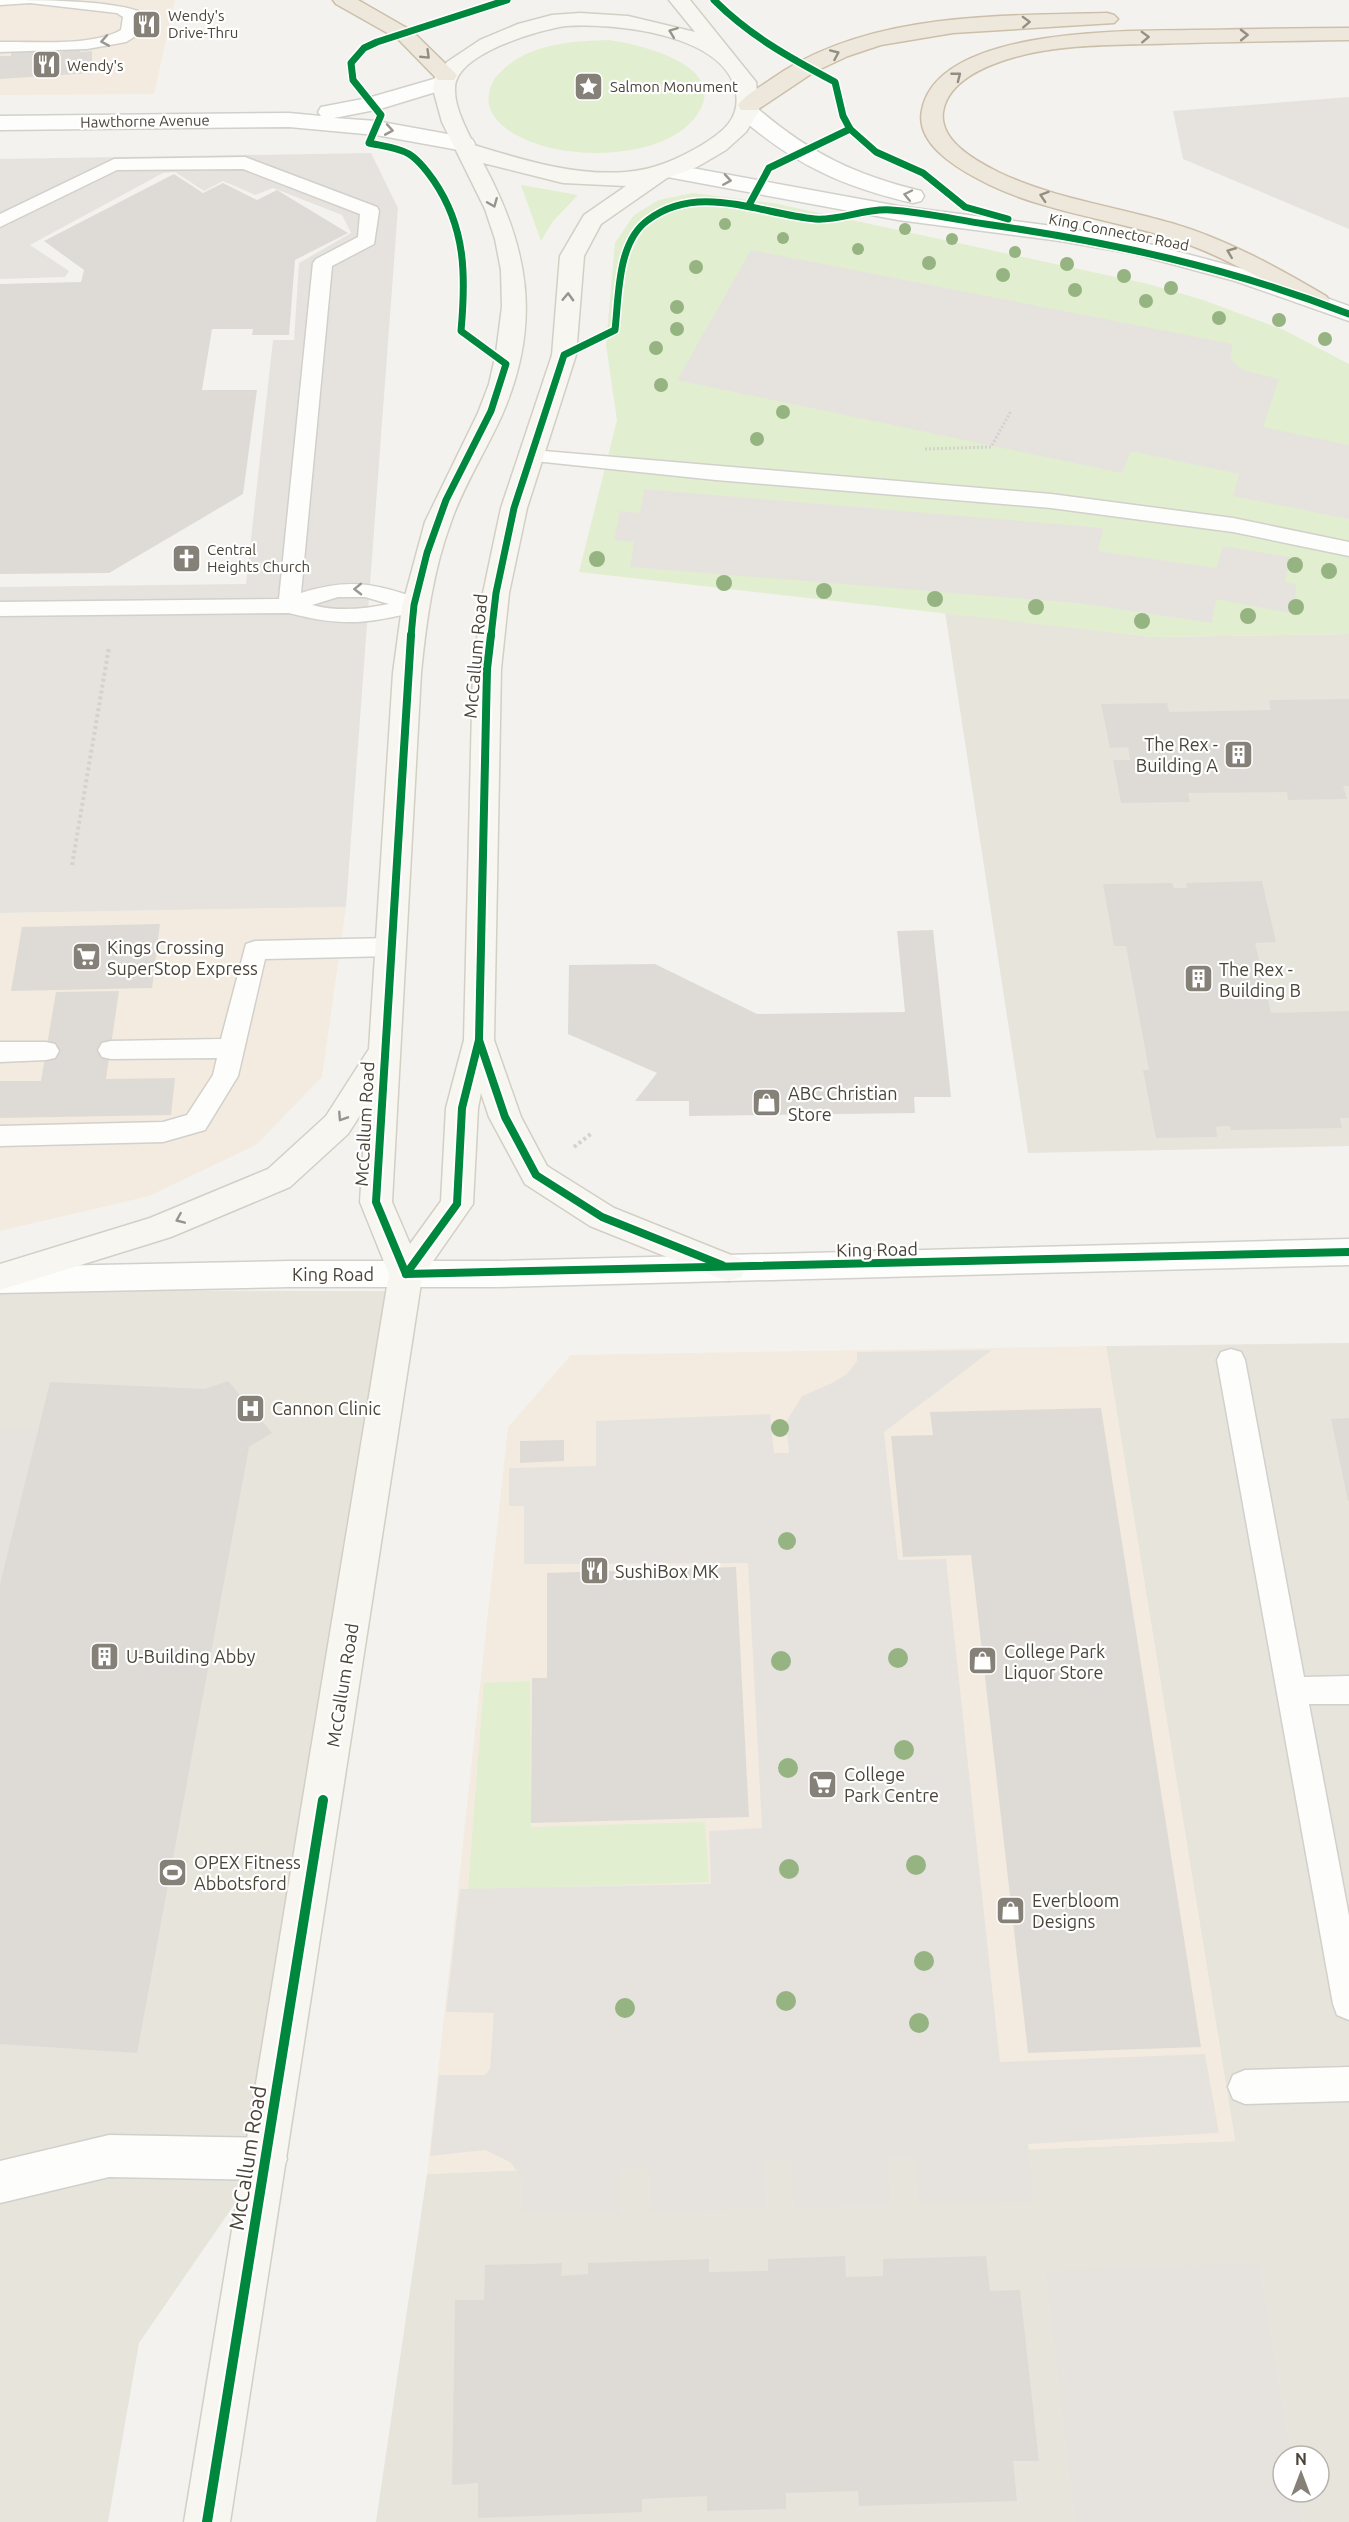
<svg xmlns="http://www.w3.org/2000/svg" width="1349" height="2522" font-family="Ubuntu,sans-serif">
<rect width="100%" height="100%" fill="#f4f2ee"/>
<g fill="#e7e4dc" fill-rule="evenodd">
<path d="M945,612L1152,637L1349,634V1146L1028,1153Z"/>
<path d="M0,1290L387,1291L264,2068L236,2202L139,2343L108,2522H0Z"/>
<path d="M1349,1343V2522H376L427,2174L1235,2141L1106,1346ZM1283,2456H1319V2492H1283Z"/>
</g>
<g fill="#f3ebdf">
<path d="M0,0H175L154,94L0,95Z"/>
<path d="M346,907L322,1077L256,1145L149,1196L0,1231V913Z"/>
<path d="M1106,1346L1235,2141L427,2174L508,1427L571,1355Z"/>
</g>
<g fill="#e1eecf">
<path d="M609,40C644,45 737,68 693,120C662,156 588,158 547,147C526,141 501,131 491,111C486,100 489,86 496,77C523,44 570,41 609,40Z"/>
<path d="M521,185L578,195L553,221L541,241Z"/>
<path d="M693,193L773,203L1148,284L1203,300L1284,330L1349,364V634L1152,637L579,572L617,420L606,345L615,243L634,215L659,200Z"/>
<path d="M530,1681L531,1827L705,1822L709,1882L468,1890L484,1683Z"/>
</g>
<g fill="#e6e3df">
<path d="M1349,97V229L1183,159L1173,111Z"/>
<path d="M371,153L398,208L346,907L0,913V587L246,584L273,340H294L299,263L351,233L342,215L273,188L255,195L223,181L204,191L175,172L163,173L30,245L69,271L65,277L0,279V159Z"/>
<path d="M751,250L1233,344L1230,358L1236,365L1246,371L1279,379L1263,427L1349,445V519L1233,496L1239,474L1131,451L1122,473L677,380Z"/>
<path d="M644,489L1103,528L1098,551L1216,568L1223,546L1290,557L1285,582L1296,584L1295,614L1216,599L1212,623L1078,603L630,567L634,542L614,540L620,511L640,513Z"/>
<path d="M992,1350L884,1432L898,1560L946,1559L1000,2062L1205,2054L1219,2133L1028,2144L1034,2202L919,2204L915,2157H888L891,2205L794,2208L791,2160L764,2161L766,2208L651,2213L649,2167L620,2168V2213L521,2214L523,2179L510,2162L485,2150L430,2156L439,2075H485L490,2069L494,2013L446,2012L460,1889L711,1884L709,1831L762,1828L748,1563L524,1564V1506H509V1468L596,1466V1421L770,1414L774,1453H789L786,1422L802,1396L830,1384L847,1374L857,1361V1352Z"/>
<path d="M0,1427L41,1430L0,1592Z"/>
<path d="M1259,2263L1291,2456H1283V2492H1297L1302,2522H1075L1046,2271Z"/>
</g>
<g fill="#dedbd6">
<path d="M81,47L80,52L92,51V73L0,79V56H11V51L35,50V54L63,52L64,48Z"/>
<path d="M174,174L203,193L223,183L257,200L277,190L348,233L295,260L289,335H252L253,329H212L202,390H257L243,494L109,573L0,574V284L81,282L84,270L44,241Z"/>
<path d="M1349,699V786H1343L1347,799L1288,800L1287,792L1188,793L1190,802L1121,803L1113,760H1130L1128,747L1110,748L1101,704L1167,703L1169,712L1271,710L1269,700Z"/>
<path d="M1262,881L1276,942L1255,943L1271,1013L1349,1011V1118H1340L1342,1128L1231,1130L1230,1126H1223L1216,1127L1217,1137L1156,1138L1143,1070H1149L1126,946H1114L1103,884L1172,883L1174,888H1187L1186,883Z"/>
<path d="M160,924L152,988L11,991L22,927Z"/>
<path d="M933,930L951,1097H914L915,1113L689,1116V1101H635L657,1073L568,1034L569,965L655,964L757,1014L905,1012L897,931Z"/>
<path d="M119,991L106,1079L175,1078L171,1115L0,1118V1081H41L56,992Z"/>
<path d="M228,1381L272,1433L249,1447L137,2053L0,2044V1584L50,1382L205,1389Z"/>
<path d="M1101,1408L1201,2047L1028,2053L971,1555L903,1557L891,1436L933,1435L930,1412Z"/>
<path d="M1349,1418V1501H1348L1331,1419Z"/>
<path d="M564,1440V1461L520,1463V1441Z"/>
<path d="M736,1567L749,1817L531,1823L532,1678H547V1573Z"/>
<path d="M845,2256L846,2277L883,2276V2259L986,2256L990,2291L1020,2290L1039,2461H1013L1017,2501L859,2506L858,2491L786,2493V2509L707,2511V2496L642,2499V2512L478,2518V2483L452,2485L455,2300H484L485,2265L562,2263L561,2276L588,2274V2263L709,2259V2272L768,2271V2259Z"/>
</g>
<g fill="none" stroke-linecap="round" stroke-linejoin="round">
<defs>
<g id="service">
<path d="M0,0C38,0 106,0 138,11L140,25L134,37L126,42L87,49L0,52V42C34,41 91,47 121,30L123,17L117,13L30,3L0,5Z"/>
<path d="M245,157L377,207L379,211L374,244L332,266L301,593C349,578 375,583 422,600L425,605L422,610C368,624 343,627 289,613L0,616V602L279,599L313,263L316,259L358,237L360,214L243,169L117,170L0,227V214L114,159ZM338,597H365L389,604C363,609 338,612 312,605Z"/>
<path d="M532,450L1051,494L1233,518L1349,542V556L1233,532L1051,508L716,480L525,460L522,456L525,452Z"/>
<path d="M391,938L400,941L403,947L400,953L391,956L265,959L238,1076L205,1130L163,1142L0,1146V1126L163,1122L187,1115L213,1075L217,1058L111,1059L102,1057L98,1050L102,1043L111,1041L221,1039L246,944L255,941Z"/>
<path d="M0,1042H46L55,1044L59,1051L55,1058L46,1060L0,1062Z"/>
<path d="M1231,1349L1241,1352L1245,1360L1304,1677L1349,1676V1704H1309L1349,1916V2020L1337,2015L1333,2004L1217,1360L1221,1352Z"/>
<path d="M1349,2067V2101L1245,2104L1233,2099L1228,2087L1233,2075L1245,2070Z"/>
</g>
<g id="minor">
<path d="M444,76L452,77L455,82L452,87L380,109L334,118L376,121L464,137L472,139L475,144L472,149L464,151L376,135L289,127L0,130V116L289,113L321,116L318,112L321,107L368,98Z"/>
<path d="M109,2135L266,2138L281,2144L287,2159L281,2174L266,2180L109,2177L0,2203V2161Z"/>
</g>
<g id="tertiary">
<path d="M749,106L757,108C809,153 855,175 921,191L924,196L921,201L913,203C844,187 795,165 741,118L738,113L741,108Z"/>
<path d="M670,164L898,206L1060,227L1134,240L1251,271L1349,306V321L1235,281L1134,254L1060,241L898,220L662,176L659,171L662,166Z"/>
<path d="M1349,1239V1265L497,1287H290L0,1293V1267L290,1261H497Z"/>
</g>
<path id="secondary" d="M669,0H690L756,82L759,111L746,132L726,150L697,167L667,178L601,224L584,256L576,355L527,508L509,593L501,669L494,1040L521,1117L547,1166L614,1208L741,1259L746,1268L741,1277L729,1281L717,1277L590,1226L525,1184L489,1117L481,1093L478,1108L473,1204L422,1277L230,2522H184L389,1274L360,1202L366,1106L348,1134L290,1187L171,1237L0,1290V1264L150,1218L268,1169L326,1116L369,1049L393,673L402,607L425,522L478,413L489,384L496,353L502,307L501,270L495,239L485,209L442,122L433,89L435,77L447,62L480,40L518,24L552,15L580,13L628,16L695,32ZM566,26C613,23 726,33 736,93C740,119 723,132 702,145C678,159 654,170 626,172C573,176 524,160 474,145C466,128 454,107 455,88C455,54 538,30 566,26ZM483,163L563,183L626,186L584,215L560,256L552,355L501,508L483,593L473,669L464,1040L446,1108L441,1201L410,1244L392,1202L421,673C426,622 433,570 451,522C464,484 486,451 502,415C542,323 529,248 483,163Z"/>
<g id="motorway">
<path d="M333,0H358L412,31L457,75L454,80H438L398,39L336,4Z"/>
<path d="M1107,13L1114,15L1118,19L1114,23L953,33L881,45L848,56L814,72L757,110H741L738,105C745,95 760,87 770,80C866,12 995,16 1107,13Z"/>
<path d="M1349,28V40C1283,41 1216,42 1150,44C1105,45 1058,45 1015,57C987,65 948,80 943,112C939,141 976,161 998,172C1052,198 1113,206 1171,223C1226,239 1277,267 1326,296L1330,301L1326,306L1318,308C1301,304 1285,291 1269,283C1238,266 1207,250 1173,239C1109,218 1040,212 980,180C955,167 915,143 922,110C938,26 1132,31 1197,30C1248,29 1298,28 1349,28Z"/>
</g>
</defs>
<use href="#service" stroke="#d2d0cb" stroke-width="3"/>
<use href="#minor" stroke="#d2d0cb" stroke-width="3"/>
<use href="#tertiary" stroke="#d2d0cb" stroke-width="3"/>
<use href="#secondary" stroke="#d3cfc5" stroke-width="3"/>
<use href="#motorway" stroke="#ccbfa9" stroke-width="3"/>
<path stroke="#d3d2cc" stroke-width="3" stroke-dasharray="2 2" stroke-linecap="butt" d="M925,449L991,447L1011,411"/>
<g stroke="#d3d2cc" stroke-width="4" stroke-dasharray="3 3" stroke-linecap="butt">
<path d="M72,865L109,647"/>
<path d="M574,1147L592,1133"/>
</g>
<use href="#service" fill="#fdfdfc" fill-rule="evenodd"/>
<use href="#minor" fill="#fdfdfc" fill-rule="evenodd"/>
<use href="#tertiary" fill="#fdfdfc" fill-rule="evenodd"/>
<use href="#secondary" fill="#f7f6f1" fill-rule="evenodd"/>
<use href="#motorway" fill="#ede8db" fill-rule="evenodd"/>
<defs>
<g id="cycleway-far2">
<path d="M714,0C750,36 790,58 835,82L843,116L850,129L876,152L923,173L965,207L1008,219"/>
<path d="M749,205L769,168L850,129"/>
<path d="M411,636L414,605L427,553L446,500L491,411L506,364L461,331C466,276 466,228 434,181C427,171 419,160 409,154C397,147 382,146 369,143L381,115L353,80L351,63L364,48L377,42L507,0"/>
<path d="M491,636L496,593L514,508L564,355L615,330C619,296 617,242 648,220C698,182 760,214 815,219C840,221 864,208 891,210C922,212 953,219 985,224C1110,242 1231,268 1349,314"/>
</g>
<g id="cycleway-far1">
<path d="M479,1040L505,1117L536,1175L602,1217L722,1265"/>
<path d="M406,1274L457,1204L462,1108L479,1040L487,669L491,635"/>
<path d="M406,1274L376,1202L411,635"/>
<path d="M406,1274L1349,1252"/>
</g>
<path id="cycleway" d="M207,2522L323,1800"/>
</defs>
<use href="#cycleway-far2" stroke="#fff" stroke-width="10"/>
<use href="#cycleway-far1" stroke="#fff" stroke-width="12"/>
<use href="#cycleway" stroke="#fff" stroke-width="14"/>
<use href="#cycleway-far2" stroke="#00873e" stroke-width="7"/>
<use href="#cycleway-far1" stroke="#00873e" stroke-width="8"/>
<use href="#cycleway" stroke="#00873e" stroke-width="10"/>
</g>
<g fill="#96b382">
<circle cx="725" cy="224" r="6"/>
<circle cx="905" cy="229" r="6"/>
<circle cx="783" cy="238" r="6"/>
<circle cx="952" cy="239" r="6"/>
<circle cx="858" cy="249" r="6"/>
<circle cx="1015" cy="252" r="6"/>
<circle cx="929" cy="263" r="7"/>
<circle cx="1067" cy="264" r="7"/>
<circle cx="696" cy="267" r="7"/>
<circle cx="1003" cy="275" r="7"/>
<circle cx="1124" cy="276" r="7"/>
<circle cx="1171" cy="288" r="7"/>
<circle cx="1075" cy="290" r="7"/>
<circle cx="1146" cy="301" r="7"/>
<circle cx="677" cy="307" r="7"/>
<circle cx="1219" cy="318" r="7"/>
<circle cx="1279" cy="320" r="7"/>
<circle cx="677" cy="329" r="7"/>
<circle cx="1325" cy="339" r="7"/>
<circle cx="656" cy="348" r="7"/>
<circle cx="661" cy="385" r="7"/>
<circle cx="783" cy="412" r="7"/>
<circle cx="757" cy="439" r="7"/>
<circle cx="597" cy="559" r="8"/>
<circle cx="1295" cy="565" r="8"/>
<circle cx="1329" cy="571" r="8"/>
<circle cx="724" cy="583" r="8"/>
<circle cx="824" cy="591" r="8"/>
<circle cx="935" cy="599" r="8"/>
<circle cx="1036" cy="607" r="8"/>
<circle cx="1296" cy="607" r="8"/>
<circle cx="1248" cy="616" r="8"/>
<circle cx="1142" cy="621" r="8"/>
<circle cx="780" cy="1428" r="9"/>
<circle cx="787" cy="1541" r="9"/>
<circle cx="898" cy="1658" r="10"/>
<circle cx="781" cy="1661" r="10"/>
<circle cx="904" cy="1750" r="10"/>
<circle cx="788" cy="1768" r="10"/>
<circle cx="916" cy="1865" r="10"/>
<circle cx="789" cy="1869" r="10"/>
<circle cx="924" cy="1961" r="10"/>
<circle cx="786" cy="2001" r="10"/>
<circle cx="625" cy="2008" r="10"/>
<circle cx="919" cy="2023" r="10"/>
</g>
<defs><path id="oneway-chevron" d="M-2-3.5L2.5 0L-2 3.5" fill="none" stroke-width="1.6" stroke-linecap="round" stroke-linejoin="round" transform="scale(1.5)"/></defs>
<g stroke="#948e82">
<use href="#oneway-chevron" transform="translate(1026 22) rotate(-2)"/>
<use href="#oneway-chevron" transform="translate(1244 35) rotate(-1)"/>
<use href="#oneway-chevron" transform="translate(1145 37) rotate(-2)"/>
<use href="#oneway-chevron" transform="translate(835 54) rotate(-24)"/>
<use href="#oneway-chevron" transform="translate(426 55) rotate(44)"/>
<use href="#oneway-chevron" transform="translate(957 76) rotate(-38)"/>
<use href="#oneway-chevron" transform="translate(1044 196) rotate(-162)"/>
<use href="#oneway-chevron" transform="translate(1231 252) rotate(-158)"/>
</g>
<g stroke="#98948c">
<use href="#oneway-chevron" transform="translate(673 32) rotate(-159)"/>
<use href="#oneway-chevron" transform="translate(493 203) rotate(68)"/>
<use href="#oneway-chevron" transform="translate(568 297) rotate(-88)"/>
<use href="#oneway-chevron" transform="translate(342 1117) rotate(123)"/>
<use href="#oneway-chevron" transform="translate(180 1219) rotate(157)"/>
</g>
<g stroke="#9b9791">
<use href="#oneway-chevron" transform="translate(105 41) rotate(170)"/>
<use href="#oneway-chevron" transform="translate(389 130) rotate(10)"/>
<use href="#oneway-chevron" transform="translate(727 180) rotate(9)"/>
<use href="#oneway-chevron" transform="translate(908 195) rotate(-168)"/>
<use href="#oneway-chevron" transform="translate(358 589) rotate(179)"/>
</g>
<defs>
<symbol id="restaurant-square" viewBox="-11 -11 22 22"><rect x="-9" y="-9" width="18" height="18" rx="4" fill="#868178" stroke="#fff"/><path d="M-5-6h1v4h1v-4h1v4h1v-4h1v5L-1.5 .5V6h-2V.5L-5-1ZM5-6V6H3V1.5H1.5Q1.5-4 5-6Z" fill="#fff"/></symbol>
<symbol id="sight-square" viewBox="-11 -11 22 22"><rect x="-9" y="-9" width="18" height="18" rx="4" fill="#868178" stroke="#fff"/><path d="M0-6L1.8-2.2L6-1.7L2.9 1.2L3.7 5.4L0 3.3L-3.7 5.4L-2.9 1.2L-6-1.7L-1.8-2.2Z" fill="#fff"/></symbol>
<symbol id="church-square" viewBox="-11 -11 22 22"><rect x="-9" y="-9" width="18" height="18" rx="4" fill="#868178" stroke="#fff"/><path d="M-1.2-6h2.4v3.5h3.3v2.4h-3.3V6h-2.4V-.1h-3.3v-2.4h3.3Z" fill="#fff"/></symbol>
<symbol id="building-square" viewBox="-11 -11 22 22"><rect x="-9" y="-9" width="18" height="18" rx="4" fill="#868178" stroke="#fff"/><path d="M-4-6H4V6H1V3H-1V6H-4ZM-2.5-4.3h1.7v1.8h-1.7ZM.8-4.3h1.7v1.8H.8ZM-2.5-1h1.7V.8h-1.7ZM.8-1h1.7V.8H.8Z" fill="#fff"/></symbol>
<symbol id="supermarket-square" viewBox="-11 -11 22 22"><rect x="-9" y="-9" width="18" height="18" rx="4" fill="#868178" stroke="#fff"/><path d="M-6-5.5h2.5l.6 2H6L4.5 2H-2.5L-4.4-4H-6ZM-1.5 3.2a1.3 1.3 0 1 0 .1 0ZM3 3.2a1.3 1.3 0 1 0 .1 0Z" fill="#fff"/></symbol>
<symbol id="shop-square" viewBox="-11 -11 22 22"><rect x="-9" y="-9" width="18" height="18" rx="4" fill="#868178" stroke="#fff"/><path d="M-5-2.5h2.3a2.7 3.5 0 0 1 5.4 0H5L5.5 6h-11ZM-1.5-2.5h3a1.5 2.3 0 0 0-3 0Z" fill="#fff"/></symbol>
<symbol id="hospital-square" viewBox="-11 -11 22 22"><rect x="-9" y="-9" width="18" height="18" rx="4" fill="#868178" stroke="#fff"/><path d="M-5-5h3v3.5h4V-5h3V5h-3V1.5h-4V5h-3Z" fill="#fff"/></symbol>
<symbol id="stadium-square" viewBox="-11 -11 22 22"><rect x="-9" y="-9" width="18" height="18" rx="4" fill="#868178" stroke="#fff"/><path d="M0-5a6.5 5 0 1 0 0 10a6.5 5 0 1 0 0-10ZM-3.5-1.8h7v3.6h-7Z" fill="#fff"/></symbol>
</defs>
<g fill-rule="evenodd">
<use href="#restaurant-square" x="130" y="8" width="33" height="33"/>
<use href="#restaurant-square" x="30" y="48" width="33" height="33"/>
<use href="#sight-square" x="572" y="70" width="33" height="33"/>
<use href="#church-square" x="170" y="542" width="33" height="33"/>
<use href="#building-square" x="1222" y="738" width="33" height="33"/>
<use href="#supermarket-square" x="70" y="940" width="33" height="33"/>
<use href="#building-square" x="1182" y="962" width="33" height="33"/>
<use href="#shop-square" x="750" y="1086" width="33" height="33"/>
<use href="#hospital-square" x="234" y="1392" width="33" height="33"/>
<use href="#restaurant-square" x="578" y="1554" width="33" height="33"/>
<use href="#building-square" x="88" y="1640" width="33" height="33"/>
<use href="#shop-square" x="966" y="1644" width="33" height="33"/>
<use href="#supermarket-square" x="806" y="1768" width="33" height="33"/>
<use href="#stadium-square" x="156" y="1856" width="33" height="33"/>
<use href="#shop-square" x="994" y="1894" width="33" height="33"/>
</g>
<g text-anchor="middle" dominant-baseline="central" stroke-width="4.5" stroke-linejoin="round" paint-order="stroke">
<g font-size="15" fill="#4b4439" stroke="#fff" text-anchor="start">
<text x="168" y="15">Wendy's<tspan x="168" dy="17">Drive-Thru</tspan></text>
<text x="67" y="65">Wendy's</text>
<text x="610" y="86">Salmon Monument</text>
<text x="207" y="549">Central<tspan x="207" dy="17">Heights Church</tspan></text>
</g>
<g font-size="15" fill="#4b4439" stroke="#fff">
<text transform="translate(145 121) rotate(-1)">Hawthorne Avenue</text>
<text transform="translate(1119 232) rotate(11)">King Connector Road</text>
</g>
<g font-size="18" fill="#4b4439" stroke="#fff">
<text transform="translate(475 656) rotate(-85)">McCallum Road</text>
<text transform="translate(364 1124) rotate(-87)">McCallum Road</text>
<text transform="translate(877 1249) rotate(-1)">King Road</text>
<text x="333" y="1274">King Road</text>
<text transform="translate(342 1685) rotate(-81)">McCallum Road</text>
</g>
<g font-size="18" fill="#4b4439" stroke="#fff" text-anchor="start">
<text x="1218" y="744" text-anchor="end">The Rex -<tspan x="1218" dy="21">Building A</tspan></text>
<text x="107" y="947">Kings Crossing<tspan x="107" dy="21">SuperStop Express</tspan></text>
<text x="1219" y="969">The Rex -<tspan x="1219" dy="21">Building B</tspan></text>
<text x="788" y="1093">ABC Christian<tspan x="788" dy="21">Store</tspan></text>
<text x="272" y="1408">Cannon Clinic</text>
<text x="615" y="1571">SushiBox MK</text>
<text x="1004" y="1651">College Park<tspan x="1004" dy="21">Liquor Store</tspan></text>
<text x="126" y="1656">U-Building Abby</text>
<text x="844" y="1774">College<tspan x="844" dy="21">Park Centre</tspan></text>
<text x="194" y="1862">OPEX Fitness<tspan x="194" dy="21">Abbotsford</tspan></text>
<text x="1032" y="1900">Everbloom<tspan x="1032" dy="21">Designs</tspan></text>
</g>
<g font-size="21" fill="#4b4439" stroke="#fff">
<text transform="translate(247 2158) rotate(-81)">McCallum Road</text>
</g>
</g>
<g transform="translate(1301 2474)"><circle r="28" fill="#ffffff" stroke="#b7b4b0" stroke-width="1.5"/>
<path d="M0-4.5L10 22L0 15L-10 22Z" fill="#868178"/>
<text y="-9" font-size="16" font-weight="bold" text-anchor="middle" fill="#4b4439">N</text>
</g>
</svg>
